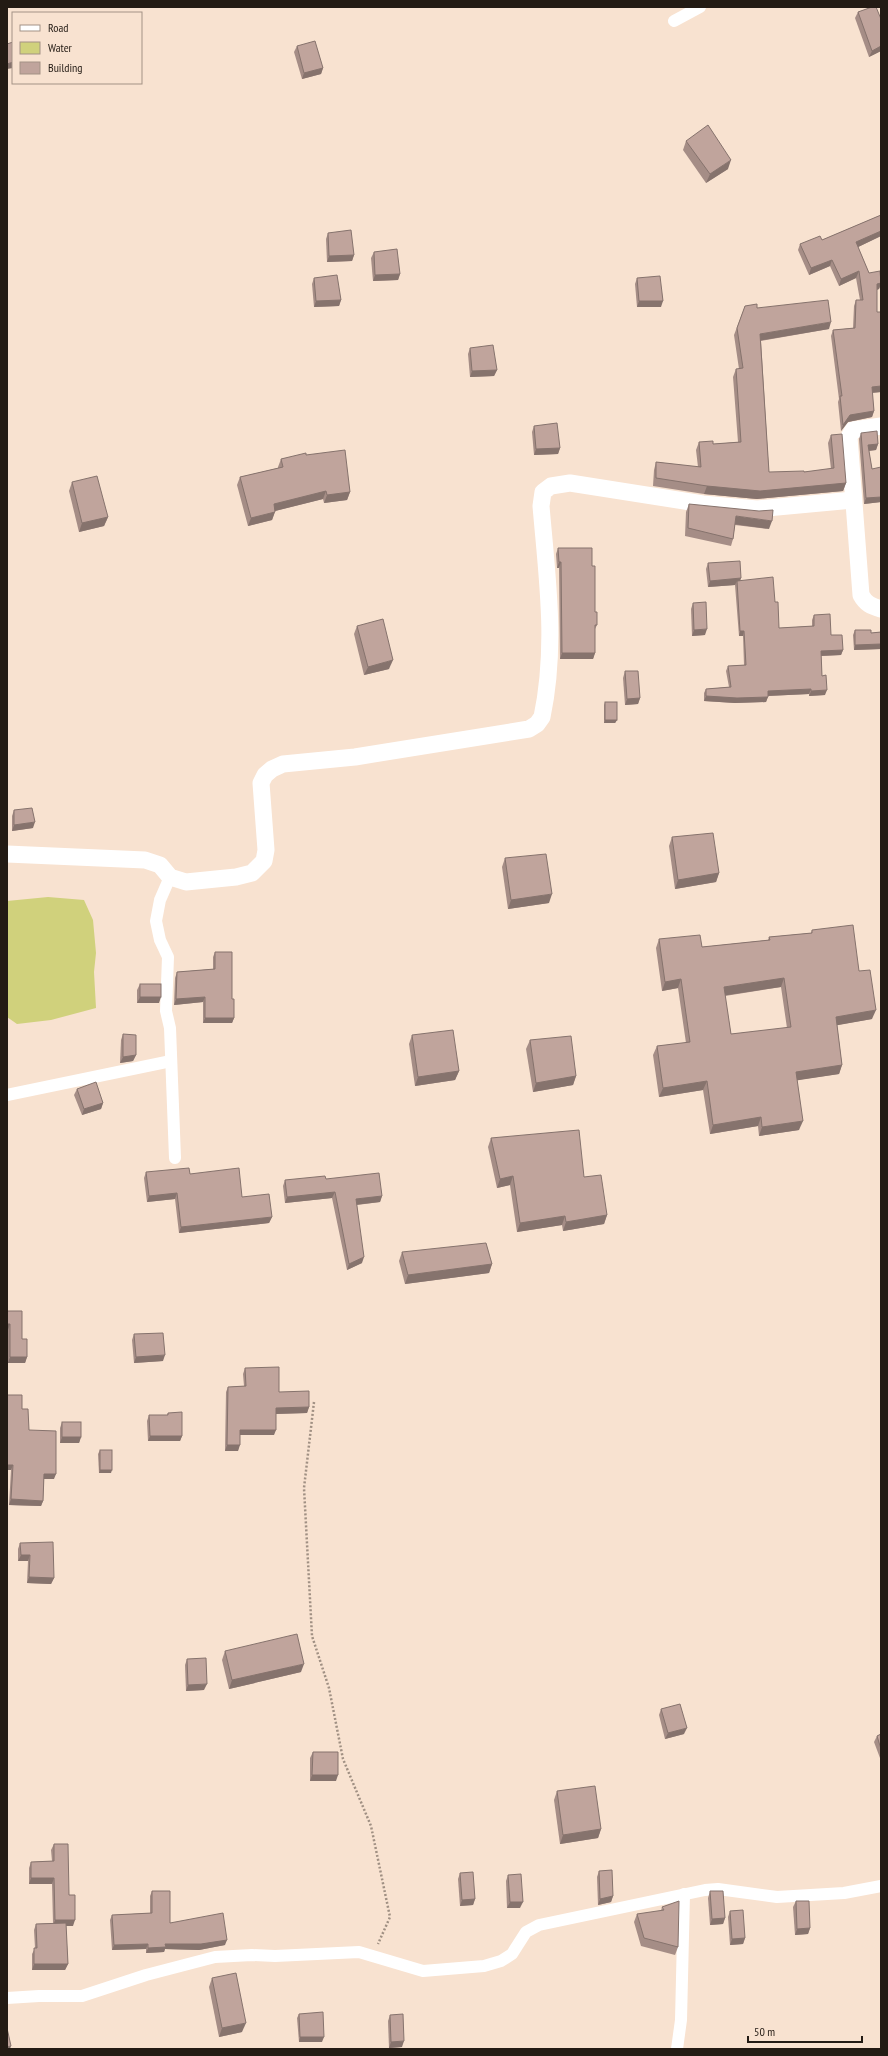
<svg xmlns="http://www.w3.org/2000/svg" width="888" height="2056" font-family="'PT Sans Narrow',sans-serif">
<rect width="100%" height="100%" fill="#f8e2d0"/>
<path fill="#d0d17c" d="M48,897L84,900L93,920L96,953L94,972L96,1008L51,1020L17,1024L7,1017V901Z"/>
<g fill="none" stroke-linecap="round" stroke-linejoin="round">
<path stroke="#a09083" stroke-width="2.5" stroke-dasharray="2 2" stroke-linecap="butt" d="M314,1402L304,1488L312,1636L329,1688L343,1759L371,1826L390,1917L378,1944"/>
<g stroke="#fff" stroke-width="12">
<path d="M674,21L700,7"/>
<path d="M170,877L160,900L156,921L160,940L168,957L166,1011L170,1028L175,1158"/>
<path d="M7,1095L171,1061"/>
<path d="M7,1998L39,1996H82L146,1975L215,1957L252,1955L275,1956L359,1952L423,1971L484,1966L501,1961L512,1954L526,1932L539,1925L705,1890L718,1889L777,1897L844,1893L881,1886"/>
<path d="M677,2049L681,2020L684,1894"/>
</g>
<g stroke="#fff" stroke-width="17">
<path d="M881,426L853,430L849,437L861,595C866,604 871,606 881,609"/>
<path d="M7,854L145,860L160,865L170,877L186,882L236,877L252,873L264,861L266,850L261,783L265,775L272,769L283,764L355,757L529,729L537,724L542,717C557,646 547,577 541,506L543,492L551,486L570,483L703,504L757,509L853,500"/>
</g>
</g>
<g fill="#a58d86" fill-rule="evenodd">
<path d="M858,12L881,19V51L869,57L855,18Z"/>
<path d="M297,46L323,68L321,74L302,79L294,52Z"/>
<path d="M686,141L728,169L706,183L683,150Z"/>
<path d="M881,215V236L858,247L869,273L881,277V285L879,289L877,290V312H881V392L872,393L874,411L872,417L848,422L841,431L838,402L839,399L831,336L833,330L853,328L854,306L856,300H860L856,278L839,286L830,266L809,275L798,250L800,244L822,240Z"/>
<path d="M328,233L354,255L352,261L327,262L326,239Z"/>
<path d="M374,252L400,274L398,280L373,281L371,258Z"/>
<path d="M314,278L341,300L339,306L314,307L312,284Z"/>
<path d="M637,278L661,307H637L635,284Z"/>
<path d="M745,306L757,308L829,329L761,341L769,472H804L831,469L828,443L831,435L846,483L843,491L757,499L704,494L653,486L654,470L656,462L698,467L696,450L699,442L713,444L738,442L733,377L736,369H739L734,335Z"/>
<path d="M470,348L497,370L494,376L470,377L468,354Z"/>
<path d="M534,426L560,448L558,454L534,455L532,432Z"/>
<path d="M861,433L878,444L876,450L869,451L872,469L881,470V502L864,504L859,439Z"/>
<path d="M306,455L350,492L347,500L324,503L323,499L275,511L272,520L248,526L237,485L240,477L278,468V467L281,459Z"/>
<path d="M72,482L108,517L104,526L79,532L69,491Z"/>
<path d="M689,504L769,529L735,525L733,539L731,546L685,536L686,512Z"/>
<path d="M558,548L592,566L595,612L597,625L595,629V653L593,659H560L559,568H557L556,554Z"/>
<path d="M708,563L741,578L740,580L775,602L779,628L812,626V620L814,615L843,650L841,655L821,656L822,676L825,695L809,696V694L768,696L766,702L735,703L704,701V693L706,689L729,687L726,671L728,666L744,665L743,636H739L735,585L708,587L706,569Z"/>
<path d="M693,603L705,635L692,636L691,609Z"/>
<path d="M357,626L389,669L364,675L354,634Z"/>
<path d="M855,630L871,633L881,632V649L854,650L853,635Z"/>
<path d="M625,671L640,698L638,704L625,705L623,678Z"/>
<path d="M605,702L617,720L615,723H604V705Z"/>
<path d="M14,810L33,828L12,831V816Z"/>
<path d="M672,837L719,873L716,882L675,889L669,846Z"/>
<path d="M505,858L549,903L508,909L502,867Z"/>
<path d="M812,930L859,971L872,1019L837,1025L842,1065L839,1074L797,1080L799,1130L759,1136L758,1126L710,1134L703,1090L659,1097L653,1055L657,1046L686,1043L678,988L662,991L656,948L659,939L702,947L768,940L769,937L811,933ZM781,987L787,1028L731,1034L725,996Z"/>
<path d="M215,952L232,999L234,1018L232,1023H203V1002L174,1005L175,978L177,972L213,969V957Z"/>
<path d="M140,984L159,1003H137V990Z"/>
<path d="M123,1034L136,1055L133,1061L120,1063L121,1040Z"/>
<path d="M412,1035L459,1071L455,1080L415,1086L409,1044Z"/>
<path d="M530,1040L576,1076L573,1085L533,1092L526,1049Z"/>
<path d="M77,1089L103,1103L101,1109L82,1115L74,1095Z"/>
<path d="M491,1138L584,1177L607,1215L604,1224L563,1231L562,1225L517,1232L510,1185L497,1188L488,1147Z"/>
<path d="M146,1172L190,1174L272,1217L269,1223L179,1233L175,1199L147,1202L144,1178Z"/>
<path d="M326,1179L382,1196L380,1202L357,1205L362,1263L347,1270L332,1198L285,1203L283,1186L285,1180Z"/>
<path d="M402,1252L492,1264L489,1273L405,1284L399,1261Z"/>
<path d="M7,1311L22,1339L27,1357L25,1363H8Z"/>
<path d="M134,1334L163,1361L134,1363L132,1340Z"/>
<path d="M245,1368L279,1392L309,1407L307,1413L276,1414L274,1435H240L238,1451H225L226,1392L228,1387L244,1386L243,1374Z"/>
<path d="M7,1395L22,1409L29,1430L54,1479H44L43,1501L41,1506L9,1505L11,1470H7Z"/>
<path d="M168,1413L182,1436L180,1441H148L147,1421L149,1415H167Z"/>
<path d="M62,1422L81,1437L79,1443H60V1428Z"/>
<path d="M100,1450L111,1473H99L98,1454Z"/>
<path d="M20,1543L54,1578L51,1584L27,1583L28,1561H18V1549Z"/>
<path d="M225,1651L301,1672L229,1689L222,1660Z"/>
<path d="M187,1659L204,1690L186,1691L185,1665Z"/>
<path d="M661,1709L684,1734L665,1739L659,1715Z"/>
<path d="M881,1734V1757L880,1758L874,1742L877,1736Z"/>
<path d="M313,1752L336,1781H310V1758Z"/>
<path d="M557,1791L601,1829L598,1838L560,1844L554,1800Z"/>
<path d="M54,1844L69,1895L73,1926H66L68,1964L65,1970H32V1954L35,1948L34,1930L36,1924L53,1923L52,1884H29V1868L31,1862L52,1861L51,1850Z"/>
<path d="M599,1871L613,1896L611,1902L598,1905L597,1877Z"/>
<path d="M460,1873L475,1899L473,1905L460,1906L458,1879Z"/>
<path d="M508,1875L520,1908H507L506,1881Z"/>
<path d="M152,1891L170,1923L225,1945L199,1950L165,1949L164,1952L146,1953V1949L112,1950L110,1920L112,1915L150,1913V1896Z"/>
<path d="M710,1891L725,1918L723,1924L710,1925L708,1898Z"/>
<path d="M796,1901L810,1928L808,1934L795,1935L793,1907Z"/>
<path d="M662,1907L678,1947L675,1955L641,1946L634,1922L637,1914L661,1911Z"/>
<path d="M730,1911L745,1938L743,1944L730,1945L728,1917Z"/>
<path d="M212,1978L242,2032L219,2037L209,1987Z"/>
<path d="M299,2014L322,2042H299L297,2018Z"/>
<path d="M390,2015L402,2047L389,2048L388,2021Z"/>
</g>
<g fill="#86736d">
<path d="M881,46V51L869,57L872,51Z"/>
<path d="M13,62V68L7,69V64Z"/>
<path d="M323,68L321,74L302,79L304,73Z"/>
<path d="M731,160L728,169L706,183L710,174Z"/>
<path d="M881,231V236L854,249L856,242Z"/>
<path d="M354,255L352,261L327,262L329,256Z"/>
<path d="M832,260L830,266L809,275L811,268Z"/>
<path d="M859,271L856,278L839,286L841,279Z"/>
<path d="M400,274L398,280L373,281L375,275Z"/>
<path d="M881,283L879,289L875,290L877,284Z"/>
<path d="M341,300L339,306L314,307L316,301Z"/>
<path d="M639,301H663L661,307H637Z"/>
<path d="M831,322L829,329L757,341L760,334Z"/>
<path d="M497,370L494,376L470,377L472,371Z"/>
<path d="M881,386V392L869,393L872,387Z"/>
<path d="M874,411L872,417L848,422L841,431L843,425L850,415Z"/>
<path d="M878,444L876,450L866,451L868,445Z"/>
<path d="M560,448L558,454L534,455L536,449Z"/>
<path d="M846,483L843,491L757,499L704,494L707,486Z"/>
<path d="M326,491L323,499L271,512L274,504Z"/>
<path d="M350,492L347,500L324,503L327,495Z"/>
<path d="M881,497V502L864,504L866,498Z"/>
<path d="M275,512L272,520L248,526L251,518Z"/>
<path d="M736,516L772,521L769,529L733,524Z"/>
<path d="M108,517L104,526L79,532L82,523Z"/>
<path d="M559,562H561L559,568H557Z"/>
<path d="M741,578L739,584L737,581L735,585L708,587L710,581Z"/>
<path d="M707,629L705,635L692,636L694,630Z"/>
<path d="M740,631H744L743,636H739Z"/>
<path d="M881,644V649L854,650L855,645Z"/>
<path d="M843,650L841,655L819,656L821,651Z"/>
<path d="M562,653H595L593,659H560Z"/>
<path d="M393,660L389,669L364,675L368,667Z"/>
<path d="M811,689L809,694L766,696L768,691Z"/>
<path d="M827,690L825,695L809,696L811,691Z"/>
<path d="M706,696L768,697L766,702L735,703L704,701Z"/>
<path d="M640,698L638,704L625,705L627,699Z"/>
<path d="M605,720H617L615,723H604Z"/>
<path d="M35,822L33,828L12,831L14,825Z"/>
<path d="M719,873L716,882L675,889L678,880Z"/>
<path d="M552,894L549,903L508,909L511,900Z"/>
<path d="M784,978L781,987L721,996L724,987Z"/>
<path d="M681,979L678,988L662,991L665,982Z"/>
<path d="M140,997H161L159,1003H137Z"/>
<path d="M205,997L203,1002L174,1005L176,999Z"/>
<path d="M876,1010L872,1019L833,1026L836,1017Z"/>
<path d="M205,1018H234L232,1023H203Z"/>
<path d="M136,1055L133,1061L120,1063L123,1057Z"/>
<path d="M842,1065L839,1074L793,1081L796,1072Z"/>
<path d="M459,1071L455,1080L415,1086L418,1077Z"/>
<path d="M576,1076L573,1085L533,1092L536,1083Z"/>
<path d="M707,1081L703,1090L659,1097L663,1088Z"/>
<path d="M103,1103L101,1109L82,1115L84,1109Z"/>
<path d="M761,1117L758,1126L710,1134L713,1125Z"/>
<path d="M803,1121L799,1130L759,1136L762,1127Z"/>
<path d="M513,1176L510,1185L497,1188L500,1179Z"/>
<path d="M335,1192L332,1198L285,1203L287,1197Z"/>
<path d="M177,1193L175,1199L147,1202L149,1196Z"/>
<path d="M382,1196L380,1202L354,1205L356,1199Z"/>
<path d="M607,1215L604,1224L563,1231L566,1222Z"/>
<path d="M565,1216L562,1225L517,1232L520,1223Z"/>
<path d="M272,1217L269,1223L179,1233L181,1227Z"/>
<path d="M364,1257L362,1263L347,1270L349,1264Z"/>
<path d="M492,1264L489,1273L405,1284L408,1275Z"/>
<path d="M7,1324H10L8,1330H7Z"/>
<path d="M165,1355L163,1361L134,1363L136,1357Z"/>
<path d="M10,1357H27L25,1363H8Z"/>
<path d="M309,1407L307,1413L274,1414L276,1408Z"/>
<path d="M240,1430H276L274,1435H237Z"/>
<path d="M150,1436H182L180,1441H148Z"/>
<path d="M62,1437H81L79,1443H60Z"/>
<path d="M227,1445H240L238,1451H225Z"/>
<path d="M7,1465H13L11,1470H7Z"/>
<path d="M100,1470H112L111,1473H99Z"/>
<path d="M44,1474H56L54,1479H42Z"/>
<path d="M11,1499L43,1501L41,1506L9,1505Z"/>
<path d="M21,1555H30L28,1561H18Z"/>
<path d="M29,1577L54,1578L51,1584L27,1583Z"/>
<path d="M304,1664L301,1672L229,1689L232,1680Z"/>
<path d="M207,1684L204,1690L186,1691L188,1685Z"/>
<path d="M687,1728L684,1734L665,1739L668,1733Z"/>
<path d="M312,1775H338L336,1781H310Z"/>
<path d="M601,1829L598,1838L560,1844L563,1835Z"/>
<path d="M31,1878H54L52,1884H29Z"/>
<path d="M613,1896L611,1902L598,1905L600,1899Z"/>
<path d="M475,1899L473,1905L460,1906L462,1900Z"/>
<path d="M510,1902H523L520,1908H507Z"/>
<path d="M725,1918L723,1924L710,1925L712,1919Z"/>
<path d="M55,1920H75L73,1926H53Z"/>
<path d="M810,1928L808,1934L795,1935L797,1929Z"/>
<path d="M745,1938L743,1944L730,1945L732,1939Z"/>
<path d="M227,1940L225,1945L199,1950L165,1949L164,1952L146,1953L148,1948L165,1944Z"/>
<path d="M148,1944L146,1949L112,1950L114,1945Z"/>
<path d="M34,1964H68L65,1970H32Z"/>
<path d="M246,2023L242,2032L219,2037L222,2028Z"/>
<path d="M300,2037H324L322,2042H299Z"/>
<path d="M404,2041L402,2047L389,2048L391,2042Z"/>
<path d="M11,2046L10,2049H7V2047Z"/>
</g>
<g fill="#c0a49c" stroke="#86736d" fill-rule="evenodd">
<path d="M872,7H876L881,19V46L872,51L858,12Z"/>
<path d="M315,41L323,68L304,73L297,46Z"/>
<path d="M13,42V62L7,64V44Z"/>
<path d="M708,125L731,160L710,174L686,141Z"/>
<path d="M881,215V231L856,242L869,273L880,271L881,283L877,284V312H881V386L872,387L874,411L850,415L843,425L840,396H842L833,330L855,328L856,300H863L859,271L841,279L832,260L811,268L800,244L820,236L822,240Z"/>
<path d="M351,230L354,255L329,256L328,233Z"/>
<path d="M397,249L400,274L375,275L374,252Z"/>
<path d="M337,275L341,300L316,301L314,278Z"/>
<path d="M660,276L663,301H639L637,278Z"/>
<path d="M828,300L831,322L760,334L769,472L804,471V472L834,468L831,435L842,434L846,483L760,491L707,486L656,478V462L701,467L699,442L713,441V444L741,442L736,369L743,368L737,328L745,306L757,304V308Z"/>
<path d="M493,345L497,370L472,371L470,348Z"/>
<path d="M557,423L560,448L536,449L534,426Z"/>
<path d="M877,431L878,444L868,445L872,469L881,467V497L866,498L861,433Z"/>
<path d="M345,450L350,492L327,495L326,491L274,504L275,512L251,518L240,477L283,467L281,459L306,453V455Z"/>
<path d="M97,476L108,517L82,523L72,482Z"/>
<path d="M689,504L759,511L773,510L772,521L736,516L733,539L688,528Z"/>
<path d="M558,548H592V566H595V612H597V625H595V653H562L561,562H559Z"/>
<path d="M740,561L741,578L710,581L708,563Z"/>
<path d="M773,577L775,602H778L779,628L814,626V615L830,614L831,635H842L843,650L821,651L822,676L826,675L827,690L811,691V689L768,691V697L737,698L706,696V689L731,687L728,666L746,665L744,631H740L737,581Z"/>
<path d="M706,602L707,629L694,630L693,603Z"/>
<path d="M383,619L393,660L368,667L357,626Z"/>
<path d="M855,630H871V633L881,632V644L855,645Z"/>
<path d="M625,671H638L640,698L627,699Z"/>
<rect x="605" y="702" width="12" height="18"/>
<path d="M32,808L35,822L14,825V810Z"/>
<path d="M713,833L719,873L678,880L672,837Z"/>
<path d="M546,854L552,894L511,900L505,858Z"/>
<path d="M853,925L859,971L870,970L876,1010L836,1017L842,1065L796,1072L803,1121L762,1127L761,1117L713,1125L707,1081L663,1088L657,1046L690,1042L681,979L665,982L659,939L700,935L702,947L770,940L769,937L812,933V930ZM784,978L791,1027L731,1034L724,987Z"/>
<path d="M215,952H232V999H234V1018H205V997L176,999L177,972L215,969Z"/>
<rect x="140" y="984" width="21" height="13"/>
<path d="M453,1030L459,1071L418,1077L412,1035Z"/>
<path d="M123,1034L136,1035V1055L123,1057Z"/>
<path d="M571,1036L576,1076L536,1083L530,1040Z"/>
<path d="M96,1082L103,1103L84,1109L77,1089Z"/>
<path d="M579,1130L584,1177L601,1175L607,1215L566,1222L565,1216L520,1223L513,1176L500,1179L491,1138Z"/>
<path d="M189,1168L190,1174L239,1168L242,1197L269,1194L272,1217L181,1227L177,1193L149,1196L146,1172Z"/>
<path d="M379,1173L382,1196L356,1199L364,1257L349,1264L335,1192L287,1197L285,1180L325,1176L326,1179Z"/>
<path d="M486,1243L492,1264L408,1275L402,1252Z"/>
<path d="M7,1311H22V1339H27V1357H10V1324H7Z"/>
<path d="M163,1333L165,1355L136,1357L134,1334Z"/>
<path d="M279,1367V1392L309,1391V1407L276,1408V1430H240V1445H227L228,1387L246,1386L245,1368Z"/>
<path d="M7,1395H22V1409H28L29,1430L56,1431V1474H44L43,1501L11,1499L13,1465H7Z"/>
<path d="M182,1412V1436H150L149,1415H168V1413Z"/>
<rect x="62" y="1422" width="19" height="15"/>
<rect x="100" y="1450" width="12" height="20"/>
<path d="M53,1542L54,1578L29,1577L30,1555H21L20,1543Z"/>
<path d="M297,1634L304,1664L232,1680L225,1651Z"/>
<path d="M206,1658L207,1684L188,1685L187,1659Z"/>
<path d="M680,1704L687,1728L668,1733L661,1709Z"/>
<path d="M881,1734V1749L877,1736Z"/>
<path d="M313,1752H338V1775H312Z"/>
<path d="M595,1786L601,1829L563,1835L557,1791Z"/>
<path d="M54,1844H68L69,1895H75V1920H55L54,1878H31V1862L54,1861Z"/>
<path d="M612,1870L613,1896L600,1899L599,1871Z"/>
<path d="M473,1872L475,1899L462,1900L460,1873Z"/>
<path d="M521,1874L523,1902H510L508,1875Z"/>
<path d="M152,1891H170V1923L223,1913L227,1940L201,1944H165L166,1947L148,1948V1944L114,1945L112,1915L152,1913Z"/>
<path d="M710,1891H723L725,1918L712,1919Z"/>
<path d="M679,1901L678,1947L644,1938L637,1914L664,1910L662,1907Z"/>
<path d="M796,1901H809L810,1928L797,1929Z"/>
<path d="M743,1910L745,1938L732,1939L730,1911Z"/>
<path d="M66,1923L68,1964H34V1948H37L36,1924Z"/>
<path d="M236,1973L246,2023L222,2028L212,1978Z"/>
<path d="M323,2012L324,2037H300L299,2014Z"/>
<path d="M403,2014L404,2041L391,2042L390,2015Z"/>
<path d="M7,2028L11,2046L7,2047Z"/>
</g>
<rect width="888" height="2056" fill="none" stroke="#231b14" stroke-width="16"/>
<rect x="12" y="12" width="130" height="72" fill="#f8e2d0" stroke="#a39285"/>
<rect x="20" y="25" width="20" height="6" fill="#ffffff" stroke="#a39285"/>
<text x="48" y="32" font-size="12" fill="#231b14">Road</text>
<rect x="20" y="42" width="20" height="12" fill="#d0d17c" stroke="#a39285"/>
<text x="48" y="52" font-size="12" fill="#231b14">Water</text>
<rect x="20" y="62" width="20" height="12" fill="#c0a49c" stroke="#a39285"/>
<text x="48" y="72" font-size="12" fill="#231b14">Building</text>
<path d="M748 2036v6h114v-6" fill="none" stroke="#231b14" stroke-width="2"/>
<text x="754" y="2036" font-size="12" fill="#231b14" stroke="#f8e2d0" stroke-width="3" paint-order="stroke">50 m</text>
</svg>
